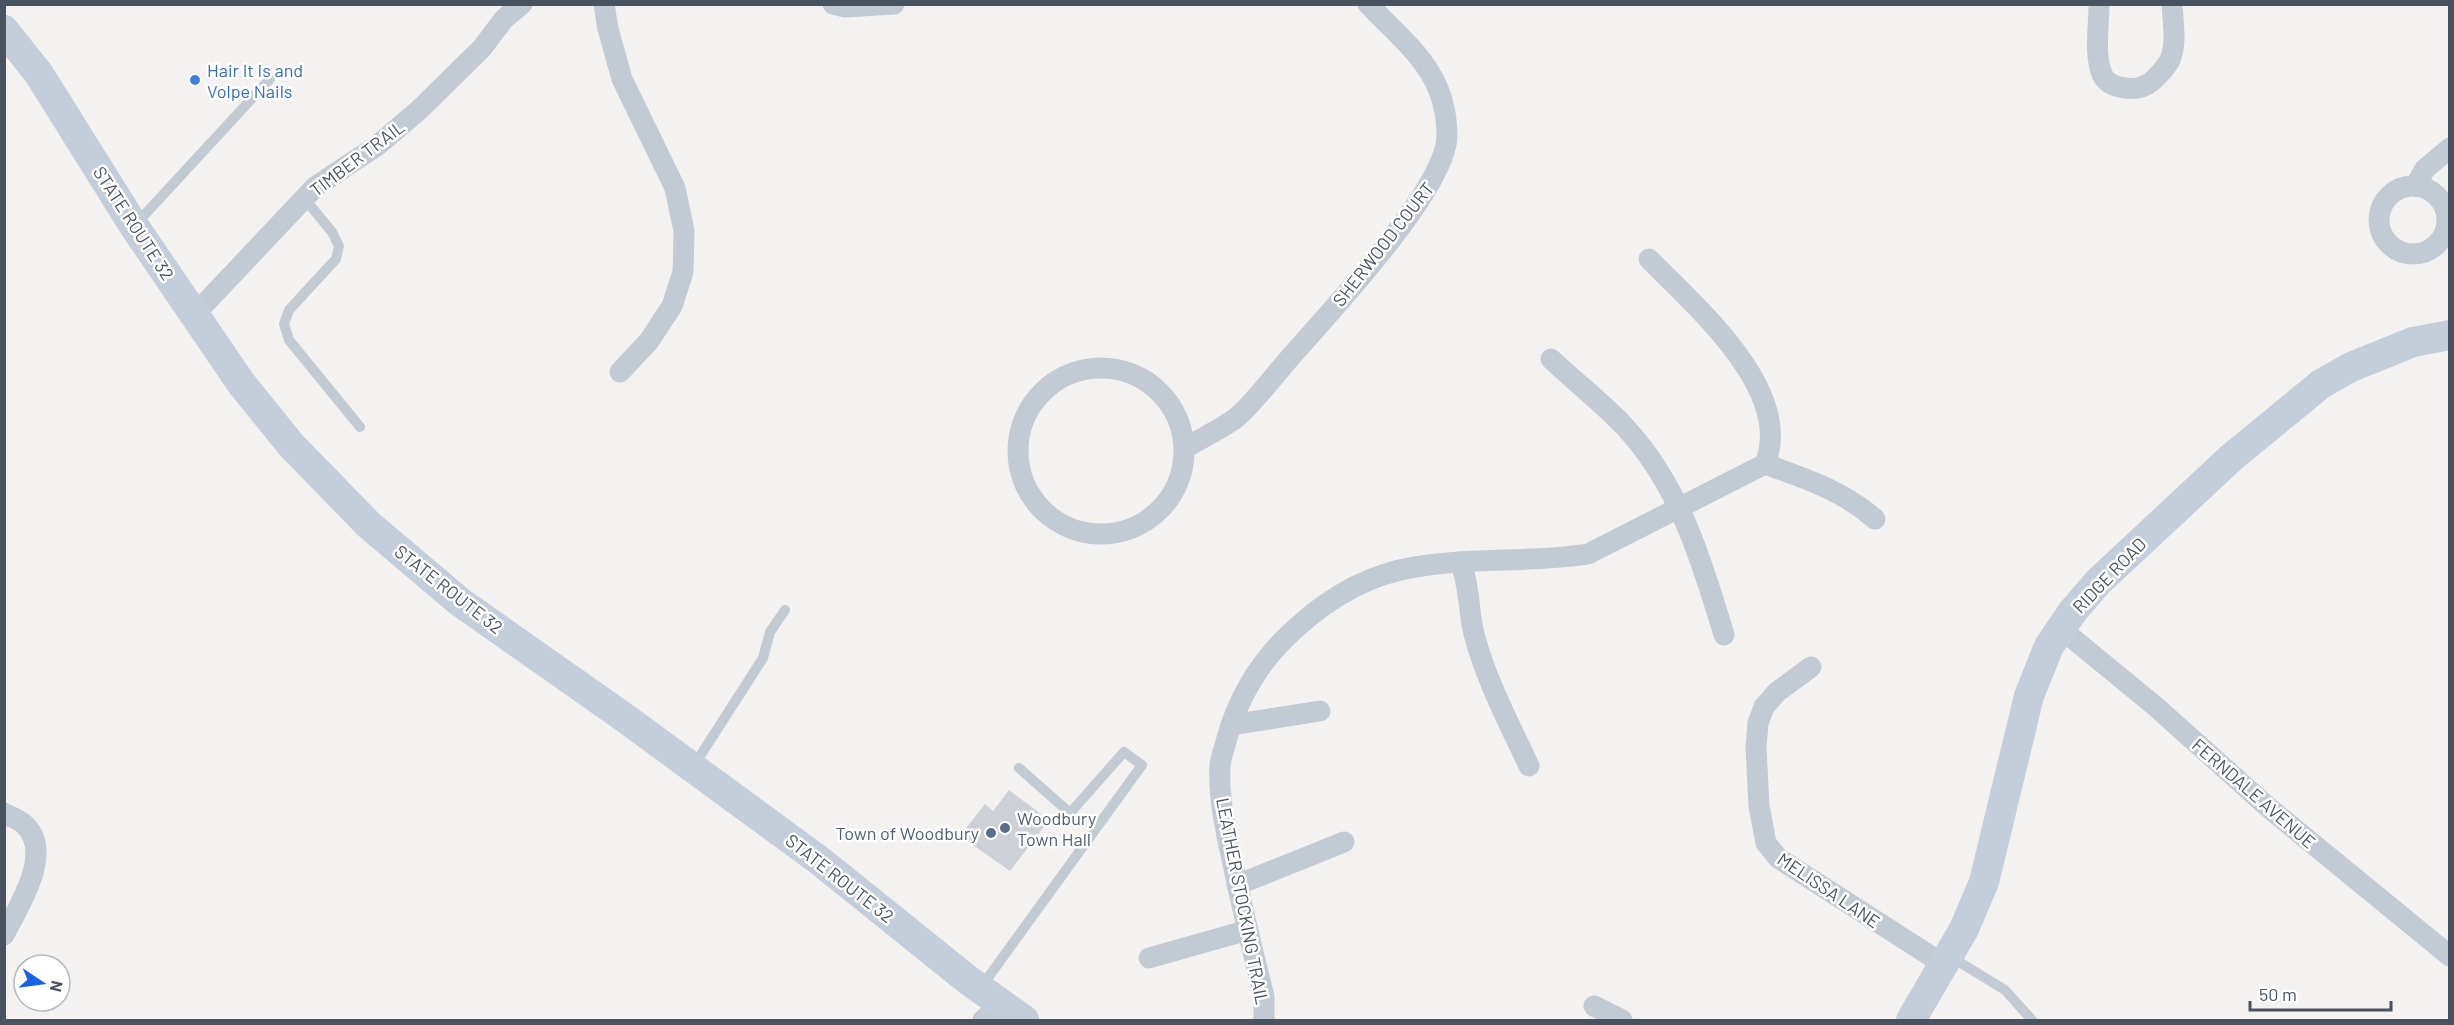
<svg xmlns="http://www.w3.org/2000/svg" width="2454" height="1025" font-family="Barlow,sans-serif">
<rect width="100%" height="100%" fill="#f4f2f1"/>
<path fill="#cdd0d7" d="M1009,790L1049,820L1010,871L960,836L985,804L993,811Z"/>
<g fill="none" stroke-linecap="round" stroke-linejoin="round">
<g stroke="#c2cbd3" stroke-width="10">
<path d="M304,198L332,232L339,246L336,259L289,310L284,324L289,340L360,427"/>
<path d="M136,224L270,79"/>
<path d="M693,767L763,658L770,632L785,610"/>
<path d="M1951,957L2005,990L2032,1020"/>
<path d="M982,986L1142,765L1124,752L1070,813L1019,768"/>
</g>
<g stroke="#c2cbd3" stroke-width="21">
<path d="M604,4L608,29L622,79L675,188L684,231L683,272L672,306L649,341L620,372"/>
<path d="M833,4L845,7L894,4"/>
<path d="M2099,4C2099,27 2094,53 2102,74C2108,89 2135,92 2148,84C2155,80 2166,67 2170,60C2177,43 2173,23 2172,4"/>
<path d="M2415,186L2425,169L2450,148"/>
<circle cx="2413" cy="220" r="34"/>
<path d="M1649,259C1695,306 1795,391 1765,464"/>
<path d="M195,314L315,187L378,145L419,110L482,48L504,19L522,4"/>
<path d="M1551,359C1575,382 1603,403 1625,427C1679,485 1702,561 1724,635"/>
<circle cx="1101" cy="451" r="83"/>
<path d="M1185,448C1202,438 1221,429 1236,418C1253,404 1273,377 1288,360C1326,316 1446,190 1447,136C1447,72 1408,46 1368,4"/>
<path d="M1765,464C1806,479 1842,490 1875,519"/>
<path d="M1460,562C1470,585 1468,610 1474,634C1486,680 1509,723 1529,766"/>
<path d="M2060,628L2155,706L2269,808L2450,956"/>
<path d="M1811,667L1777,692L1764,707L1758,723L1756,748L1759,806L1766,843L1778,858L1943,964"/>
<path d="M1231,725L1320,711"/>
<path d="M4,813C11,817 20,820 25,825C54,853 18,907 4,935"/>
<path d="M1237,885L1344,842"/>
<path d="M1149,958L1248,930"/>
<path d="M1594,1006L1622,1020"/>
<path d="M983,1020L1001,1005"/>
<path d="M1264,1020V997C1253,952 1242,908 1233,864C1226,832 1218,797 1220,765C1221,756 1225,747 1227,738C1239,695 1262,658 1296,628C1330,597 1370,574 1415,567C1472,557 1531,563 1588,554L1765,464"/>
</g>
<g stroke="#c4cdda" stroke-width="30">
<path d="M4,30L39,74L134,226L241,383L291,445L369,525L460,602L625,718L820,861L968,980L1024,1020"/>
<path d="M1911,1020L1964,929L1984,882L2029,696L2049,646L2073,611L2098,582L2232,457L2321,384L2351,367L2413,342L2450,335"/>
</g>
</g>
<circle fill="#3f7fe0" stroke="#fff" stroke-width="2" cx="195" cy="80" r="6"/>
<g fill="#5c6f8a" stroke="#fff" stroke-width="2">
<circle cx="1005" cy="828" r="6"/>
<circle cx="991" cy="833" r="6"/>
</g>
<g text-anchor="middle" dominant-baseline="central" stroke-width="5" stroke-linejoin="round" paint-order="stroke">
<g font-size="18" fill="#366cbe" stroke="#fff" text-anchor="start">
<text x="207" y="70">Hair It Is and<tspan x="207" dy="21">Volpe Nails</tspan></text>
</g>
<g font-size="18" fill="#49535f" stroke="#fff">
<text transform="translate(357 158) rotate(-37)">TIMBER TRAIL</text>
<text transform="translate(134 223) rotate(57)">STATE ROUTE 32</text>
<text transform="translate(1383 244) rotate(-52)">SHERWOOD COURT</text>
<text transform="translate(2109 575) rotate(-46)">RIDGE ROAD</text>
<text transform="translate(449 589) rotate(38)">STATE ROUTE 32</text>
<text transform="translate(2254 793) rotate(41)">FERNDALE AVENUE</text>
<text transform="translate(840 878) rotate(38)">STATE ROUTE 32</text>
<text transform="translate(1829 890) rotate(34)">MELISSA LANE</text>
<text transform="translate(1243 901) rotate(79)">LEATHER STOCKING TRAIL</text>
</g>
<g font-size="18" fill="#4e5e75" stroke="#fff" text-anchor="start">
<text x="1017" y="818">Woodbury<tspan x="1017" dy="21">Town Hall</tspan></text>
<text x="979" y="833" text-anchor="end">Town of Woodbury</text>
</g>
</g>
<rect width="2454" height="1025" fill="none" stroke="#49535f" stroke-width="12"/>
<g transform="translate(42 983) rotate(103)"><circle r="28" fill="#ffffff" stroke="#b6babf" stroke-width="1.5"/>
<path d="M0-4.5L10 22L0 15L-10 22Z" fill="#1763e8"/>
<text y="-9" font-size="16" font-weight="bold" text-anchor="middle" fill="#49535f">N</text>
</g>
<path d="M2250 1001v9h141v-9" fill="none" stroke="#49535f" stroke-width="3"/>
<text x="2259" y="1001" font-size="18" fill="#49535f" stroke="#ffffff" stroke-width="4.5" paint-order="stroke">50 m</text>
</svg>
